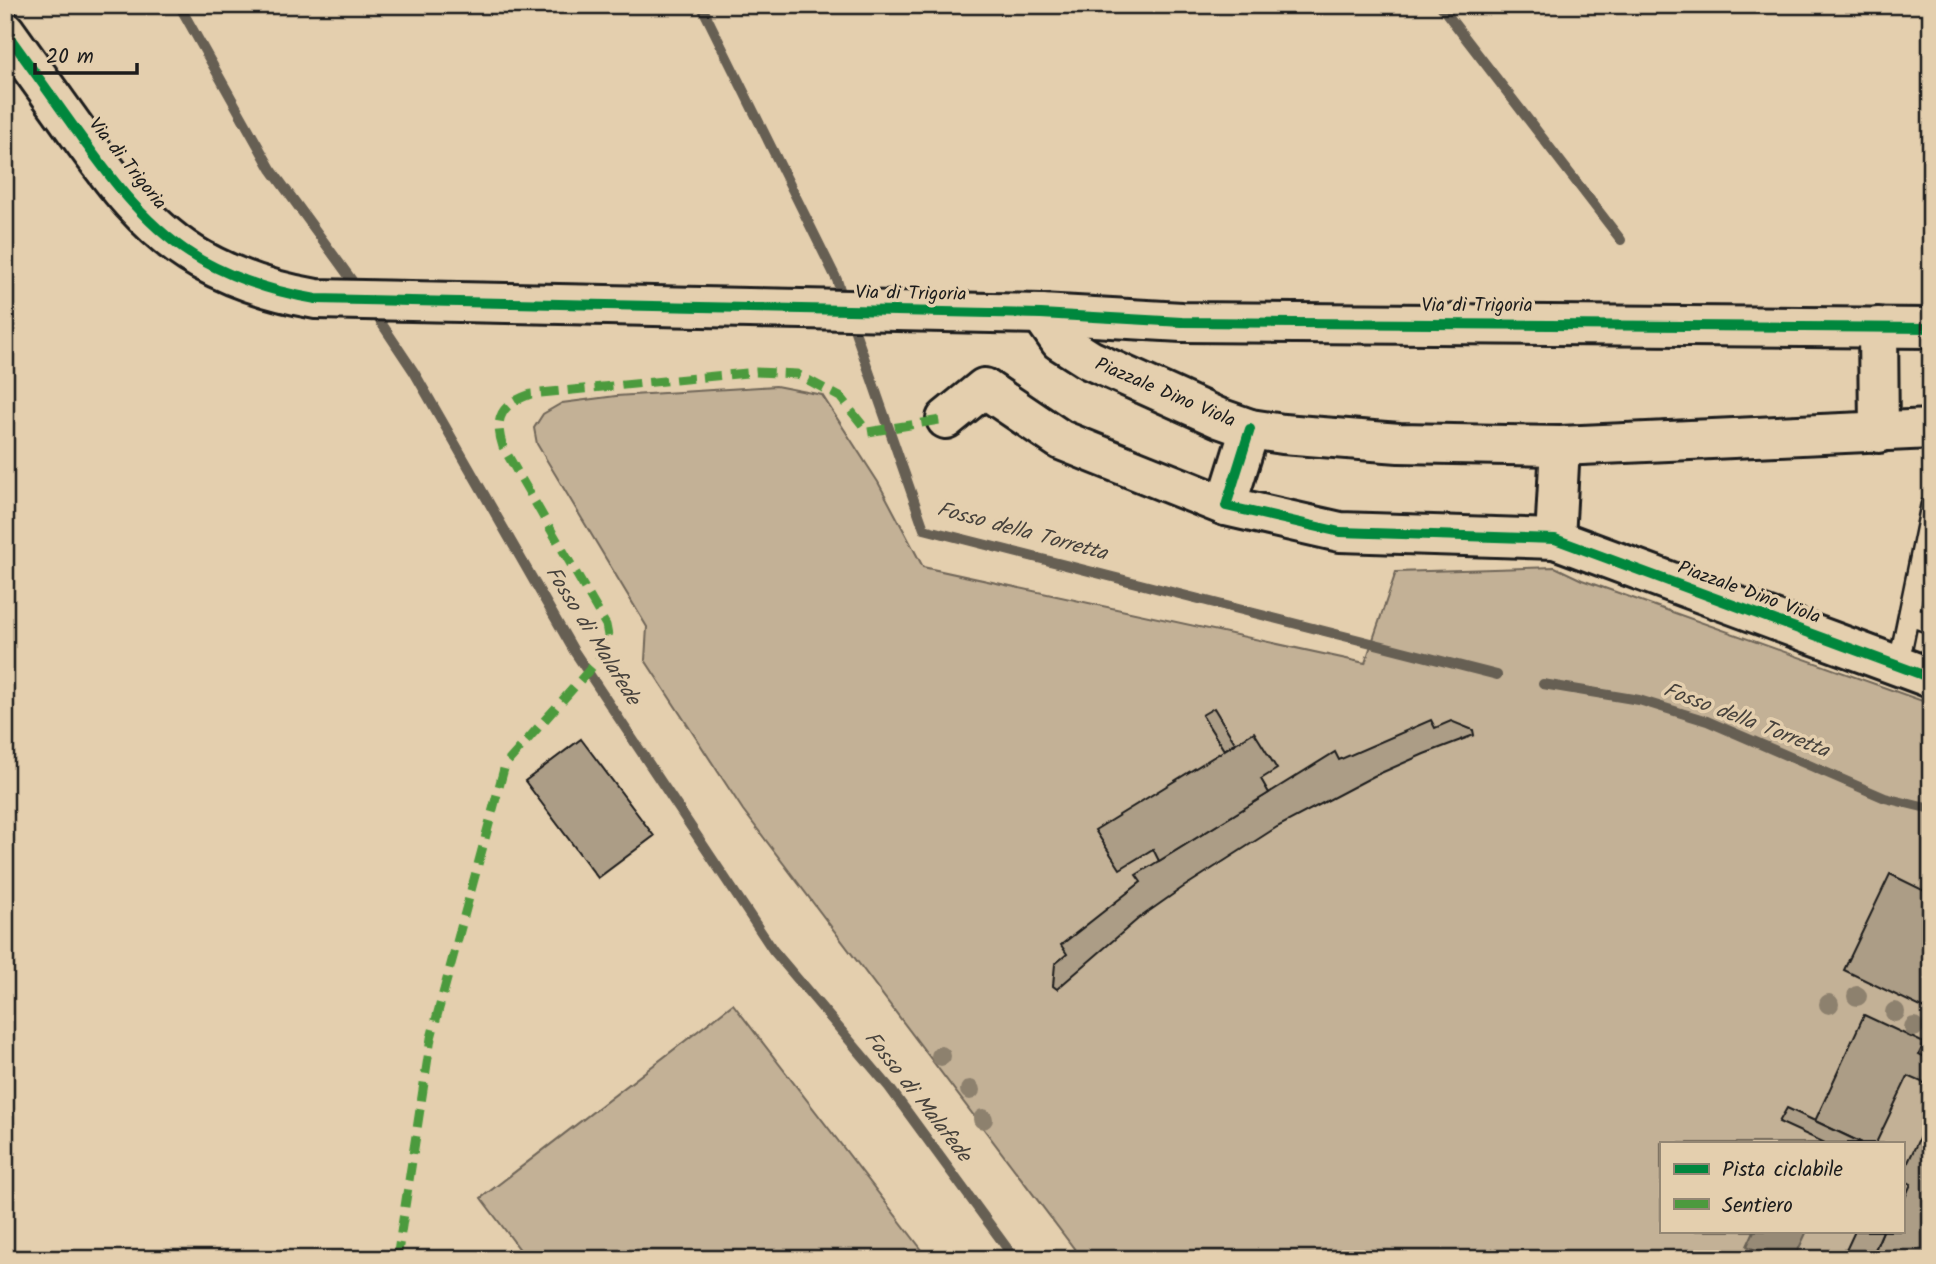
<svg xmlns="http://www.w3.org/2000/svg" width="1936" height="1264" font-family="Kalam,sans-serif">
<rect width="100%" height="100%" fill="#e4cfae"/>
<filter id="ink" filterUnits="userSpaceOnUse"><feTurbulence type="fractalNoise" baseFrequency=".0143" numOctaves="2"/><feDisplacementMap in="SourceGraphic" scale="14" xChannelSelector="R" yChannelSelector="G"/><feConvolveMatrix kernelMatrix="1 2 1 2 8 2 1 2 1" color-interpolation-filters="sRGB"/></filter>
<g filter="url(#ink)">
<g fill="#c3b196" stroke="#706659" stroke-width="2" fill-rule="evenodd">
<path d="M776,386L822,395L878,482L923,567L1365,663L1396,572L1555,567L1582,580L1931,704V1259H1082L743,810L645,660L647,627L537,444L534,428L543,414L562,403L616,396ZM1661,1143H1903V1231H1661Z"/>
<path d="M733,1004L929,1259H527L481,1198Z"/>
</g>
<path fill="#978a76" stroke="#665e52" stroke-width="2" d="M1754,1231H1807L1794,1259H1774L1747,1246Z"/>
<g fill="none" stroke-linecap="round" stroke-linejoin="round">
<g stroke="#665e52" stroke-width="10">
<path d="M179,5L271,169L359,290"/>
<path d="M701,5L837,280L844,302"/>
<path d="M1440,5L1621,240"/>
<path d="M372,309L414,372L574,651L773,950L889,1087L1015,1259"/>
<path d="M850,317L924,529L1497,675"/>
<path d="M1543,684L1639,700L1707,721L1885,798L1931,809"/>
</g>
</g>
<g fill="#ac9d86" stroke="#1c1c1c" stroke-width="2">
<path d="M1214,708L1235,743L1224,750L1202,715Z"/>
<path d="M1431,720L1435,728L1451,721L1473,730L1474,735L1424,754L1374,776L1277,827L1182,888L1138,919L1057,989L1053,986L1055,964L1067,954L1061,945L1141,882L1136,875L1335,752L1339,760Z"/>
<path d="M1254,732L1277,769L1261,779L1269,793L1159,861L1153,849L1120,869L1095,830Z"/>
<path d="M581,739L654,836L598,878L525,781Z"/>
<path d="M1890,874L1931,894V1012L1844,970Z"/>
<path d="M1864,1015L1924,1043L1919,1054L1931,1060V1086L1908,1076L1876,1143H1862L1815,1121Z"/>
<path d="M1787,1108L1815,1121L1862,1143H1825L1779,1122Z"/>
<path d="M1931,1113V1259H1871L1883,1231H1903V1202L1911,1184L1903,1180V1173Z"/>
<path d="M1855,1231H1883L1871,1259H1842Z"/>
</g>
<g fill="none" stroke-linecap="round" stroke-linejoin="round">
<defs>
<g id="service">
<path d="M1909,616L1931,623"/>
<path d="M1898,667L1931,506"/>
</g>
<g id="minor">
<path d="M1041,314L1060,341L1090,360L1219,418L1250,429L1283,434L1399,443L1560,446L1931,429"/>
<path d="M1878,327L1879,433"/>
<path d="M946,419L984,388L1061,440L1226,506"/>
<path d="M1250,429L1226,506L1340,532L1555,539L1931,678"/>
<path d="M1555,539L1560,446"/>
</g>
<path id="tertiary" d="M5,31C28,63 51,95 73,126C109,176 146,229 201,260C237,280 275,292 316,299L1041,314L1182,322L1931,328"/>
</defs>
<use href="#service" stroke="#1c1c1c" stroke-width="24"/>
<use href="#minor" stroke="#1c1c1c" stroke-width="44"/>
<use href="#tertiary" stroke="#1c1c1c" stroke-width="44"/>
<use href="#service" stroke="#e4cfae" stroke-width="19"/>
<use href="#minor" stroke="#e4cfae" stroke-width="38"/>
<use href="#tertiary" stroke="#e4cfae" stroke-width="38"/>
<path stroke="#4c9a3e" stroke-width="9" stroke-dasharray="18 9" stroke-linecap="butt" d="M393,1259L398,1252L431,1038L505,765L599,659L609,641L606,625L503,447C493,417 502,404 531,394L756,372L797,374L840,397L868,432L946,419"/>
<defs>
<g id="cycleway">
<path d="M5,31C28,63 51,95 73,126C109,176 146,229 201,260C237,280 275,292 316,299L1041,314L1182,322L1931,328"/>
<path d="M1250,429L1226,506L1340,532L1555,539L1931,678"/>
</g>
</defs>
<use href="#cycleway" stroke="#e4cfae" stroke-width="15"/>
<use href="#cycleway" stroke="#00873e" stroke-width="10"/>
</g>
<g fill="#8d816e">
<circle cx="1857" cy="996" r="10"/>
<circle cx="1829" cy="1004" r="10"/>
<circle cx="1895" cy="1012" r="10"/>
<circle cx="1914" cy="1027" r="10"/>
<circle cx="941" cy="1056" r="10"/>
<circle cx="970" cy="1090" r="10"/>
<circle cx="983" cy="1119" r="10"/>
</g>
</g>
<g text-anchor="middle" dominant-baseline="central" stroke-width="7" stroke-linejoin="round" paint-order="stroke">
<g font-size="19" fill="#1c1c1c" stroke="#e4cfae">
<text transform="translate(127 164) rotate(51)">Via di Trigoria</text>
<text transform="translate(911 294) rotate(1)">Via di Trigoria</text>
<text x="1477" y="306">Via di Trigoria</text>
<text transform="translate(1165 393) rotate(23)">Piazzale Dino Viola</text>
<text transform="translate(1749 593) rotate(20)">Piazzale Dino Viola</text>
</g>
<g font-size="21" font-style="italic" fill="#47423c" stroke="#e4cfae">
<text transform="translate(1022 532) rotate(15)">Fosso della Torretta</text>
<text transform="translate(592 636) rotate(58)">Fosso di Malafede</text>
<text transform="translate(1746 721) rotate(21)">Fosso della Torretta</text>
<text transform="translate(917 1097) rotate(52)">Fosso di Malafede</text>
</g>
</g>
<rect width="1936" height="1264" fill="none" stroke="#e4cfae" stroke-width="28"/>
<rect x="14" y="14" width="1908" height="1236" fill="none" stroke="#1c1c1c" stroke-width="2.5" filter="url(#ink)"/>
<rect x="1660" y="1142" width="245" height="91" fill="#e4cfae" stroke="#948774" stroke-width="2"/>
<rect x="1674" y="1164" width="35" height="10" fill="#00873e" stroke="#948774" stroke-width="2"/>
<text x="1722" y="1176" font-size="21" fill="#1c1c1c">Pista ciclabile</text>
<rect x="1674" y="1199" width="35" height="10" fill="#4c9a3e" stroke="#948774" stroke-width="2"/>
<text x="1722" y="1212" font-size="21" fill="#1c1c1c">Sentiero</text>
<path d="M35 63v10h102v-10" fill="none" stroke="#1c1c1c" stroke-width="3.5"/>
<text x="46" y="63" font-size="21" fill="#1c1c1c" stroke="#e4cfae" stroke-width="5" paint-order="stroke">20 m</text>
</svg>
